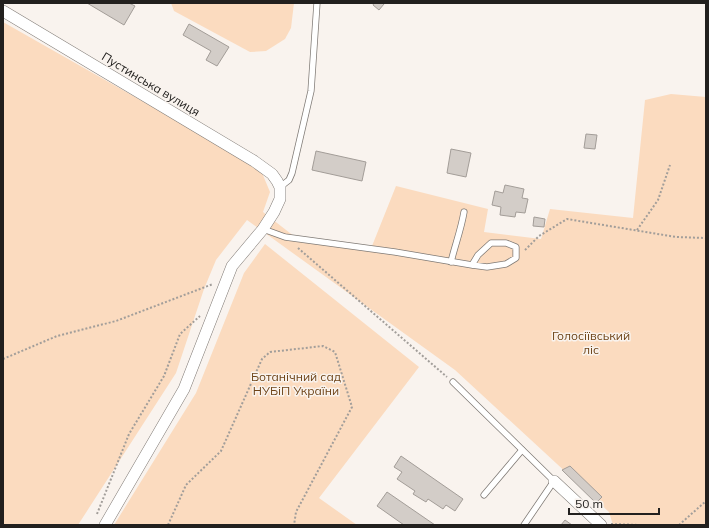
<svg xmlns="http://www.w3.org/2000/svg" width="709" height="528" font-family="Mulish,sans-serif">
<rect width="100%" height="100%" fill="#f9f3ee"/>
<g fill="#fbdbbf">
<path d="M171,3H294L291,28L285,39L266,51L250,52L174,11Z"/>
<path d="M3,22L260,168L270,192L263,212L295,237L372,246L396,186L488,209L484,232L541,239L550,209L633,218L645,100L671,94L706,97V525H613L609,512L455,370L247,220L216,260L204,289L176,373L78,525H3Z"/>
<path d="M265,244L419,367L319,498L357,525H114L196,393L244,273Z"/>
</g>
<g fill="#d3cdc8" stroke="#a39d98">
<path d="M87,3H129L135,6L124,25Z"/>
<path d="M374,3H383L384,4L379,10L373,5Z"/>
<path d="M189,24L229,47L217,66L206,60L211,51L183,35Z"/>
<path d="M586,134L597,135L595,149L584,148Z"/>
<path d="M451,149L471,153L466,177L447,173Z"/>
<path d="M316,151L366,162L362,181L312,170Z"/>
<path d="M505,185L524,189L522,198L528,199L525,213L516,212L515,217L500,215L501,207L492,205L495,191L503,193Z"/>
<path d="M534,217L545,219L544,227L533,226Z"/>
<path d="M401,456L463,499L455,511L446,505L443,509L428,499L426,502L413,494L415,491L397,479L402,472L394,467Z"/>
<path d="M570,466L602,497L596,503L562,470Z"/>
<path d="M387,492L435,525H404L377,506Z"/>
<path d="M565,520L572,525H561Z"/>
</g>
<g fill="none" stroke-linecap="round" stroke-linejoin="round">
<defs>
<g id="service">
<path d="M280,187L289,180L292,173L311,91L317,3"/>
<path d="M263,229L285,237L395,252L472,265L487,267L506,264L516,258V247L506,243H491L478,255L472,265"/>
<path d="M451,262C455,245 461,230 464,212"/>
<path d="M453,382L554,481L524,525"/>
<path d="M484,495L522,450"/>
</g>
<g id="minor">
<path d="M3,11L254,161L272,174L277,181L280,187V199L274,212L263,229L232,266L184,389L105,525"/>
<path d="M554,481L601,525"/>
</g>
</defs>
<use href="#service" stroke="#807b76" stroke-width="7"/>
<use href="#minor" stroke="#807b76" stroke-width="12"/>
<g stroke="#a29e9a" stroke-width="2" stroke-dasharray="2 2" stroke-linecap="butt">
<path d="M637,230L658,200L670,165"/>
<path d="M298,248L447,377"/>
<path d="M525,250L539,236L567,219L676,237L706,238"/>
<path d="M3,359L57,336L116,321L213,284"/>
<path d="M97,514L129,434L164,376L180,334L200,316"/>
<path d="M611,524L640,525"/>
<path d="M168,525L186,485L221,451L262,359L270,352L323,346L335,352L352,407L296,512L294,525"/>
<path d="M679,525L706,501"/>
</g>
<use href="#service" stroke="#fff" stroke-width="5.5"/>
<use href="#minor" stroke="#fff" stroke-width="11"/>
</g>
<g text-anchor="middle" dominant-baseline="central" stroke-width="3" stroke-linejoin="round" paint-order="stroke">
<g font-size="12" fill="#22201e" stroke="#f9f3ee">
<text transform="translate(151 84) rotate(31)">Пустинська вулиця</text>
</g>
<g font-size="12" fill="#6e4418" stroke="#f9f3ee">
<text x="591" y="335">Голосіївський<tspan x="591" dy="14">ліс</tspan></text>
<text x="296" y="376">Ботанічний сад<tspan x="296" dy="14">НУБіП України</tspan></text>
</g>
</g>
<rect width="709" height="528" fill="none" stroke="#22201e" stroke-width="8"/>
<path d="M569 508v6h90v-6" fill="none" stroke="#22201e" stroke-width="2"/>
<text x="575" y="508" font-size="12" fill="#22201e" stroke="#f9f3ee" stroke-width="3" paint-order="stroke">50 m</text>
</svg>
